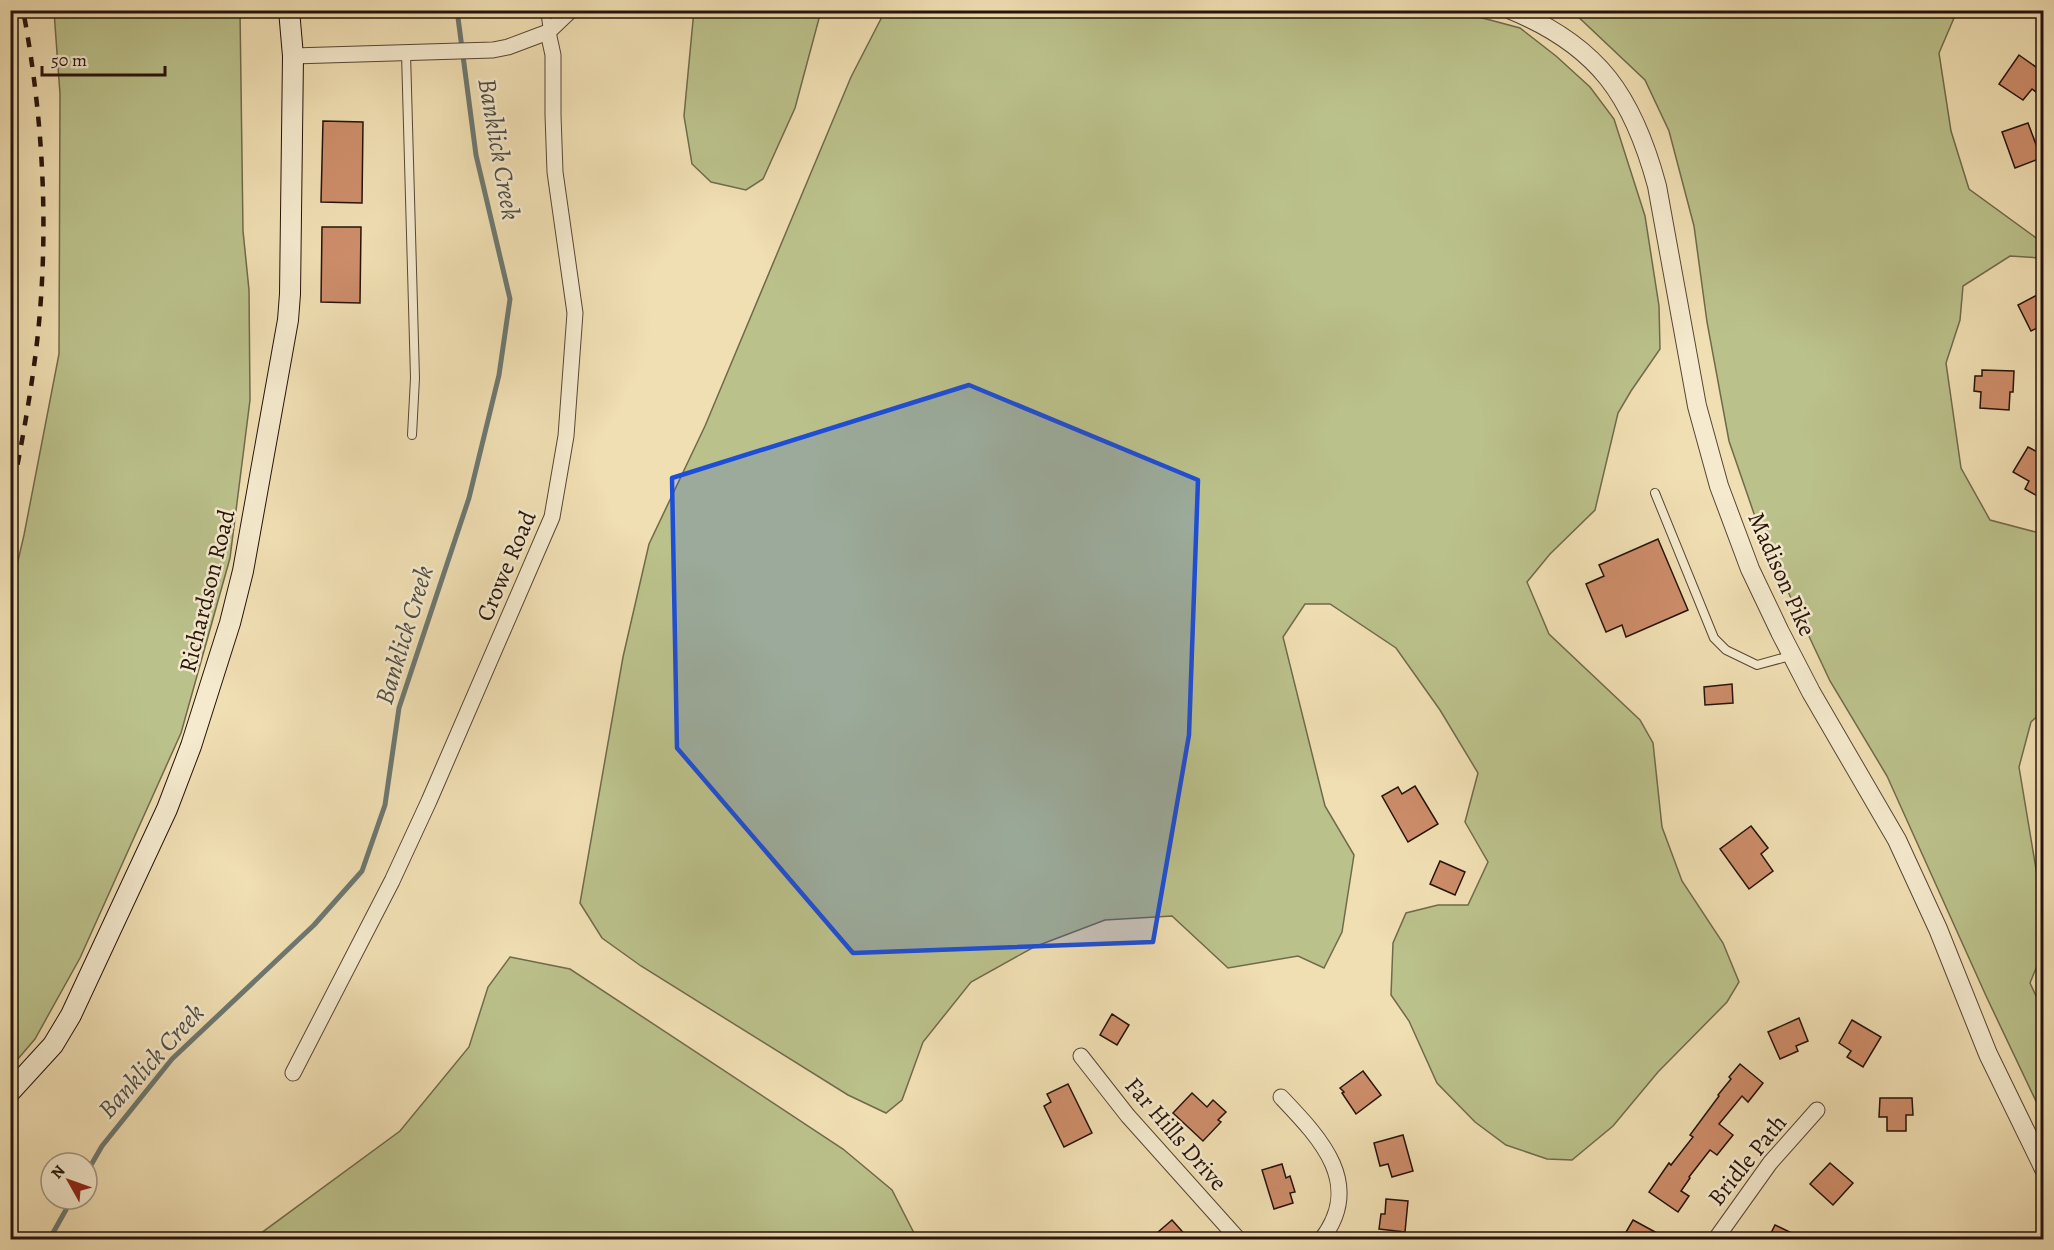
<svg xmlns="http://www.w3.org/2000/svg" width="2054" height="1250" font-family="Alegreya,serif">
<rect width="100%" height="100%" fill="#f0dfb3"/>
<filter id="stains"><feTurbulence type="fractalNoise" baseFrequency=".00333" numOctaves="4"/><feColorMatrix values="0 0 0 0 .2 0 0 0 0 .09 0 0 0 0 .02 0 0 0 .5 -.17"/></filter>
<radialGradient id="worn" r=".72"><stop offset=".6" stop-color="#630" stop-opacity="0"/><stop offset="1" stop-color="#630" stop-opacity=".3"/></radialGradient>
<g fill="#bbc18b" stroke="#706a4b" stroke-width="1.5">
<path d="M694,10L821,11L795,108L763,179L746,190L711,182L692,164L684,116Z"/>
<path d="M54,11H240L243,231L249,290L250,400L230,558L181,733L80,958L35,1039L11,1067L10,595L24,535L59,354L60,94Z"/>
<path d="M885,11H1444L1475,16L1520,28L1556,56L1590,87L1614,119L1645,216L1659,306L1660,349L1631,391L1618,413L1595,510L1550,554L1527,582L1549,634L1640,720L1653,743L1662,827L1682,881L1723,943L1739,982L1727,1002L1658,1072L1613,1126L1572,1160L1547,1159L1506,1145L1475,1122L1437,1083L1409,1021L1391,995L1393,943L1406,913L1438,905H1468L1488,862L1465,822L1478,773L1440,710L1396,648L1330,604H1305L1283,637L1325,806L1354,855L1342,932L1324,968L1298,956L1228,968L1172,916L1105,920L1034,947L971,982L923,1042L902,1100L886,1113L848,1095L641,966L602,938L580,903L623,657L649,544L705,426L851,77Z"/>
<path d="M1572,11H1957L1939,53L1951,131L1969,189L2043,243L2040,258L2010,256L1963,286L1960,320L1946,363L1961,468L1990,520L2043,534V711L2031,722L2019,767L2043,911L2039,961L2030,983L2043,1011V1116L1987,998L1887,776L1830,681L1761,534L1729,441L1707,322L1694,226L1669,131L1645,80Z"/>
<path d="M510,957L570,969L843,1149L892,1190L917,1239H253L400,1131L469,1047L488,987Z"/>
</g>
<g fill="none" stroke-linecap="round" stroke-linejoin="round">
<g stroke="#6d7871" stroke-width="5">
<path d="M87,1172L102,1146L172,1059L314,925L362,871L385,805L399,708L469,498L499,375L510,299L476,155L457,10"/>
<path d="M49,1240L72,1199"/>
</g>
</g>
<g fill="#cd8d6a" stroke="#26130b" stroke-width="1.5">
<path d="M2019,55L2043,72V97L2032,89L2023,100L1999,84Z"/>
<path d="M323,121L363,122L362,203L321,202Z"/>
<path d="M2028,123L2041,158L2015,168L2002,132Z"/>
<path d="M322,227H361L360,303L321,302Z"/>
<path d="M2043,292V325L2031,331L2018,305Z"/>
<path d="M1982,370L2014,371L2013,392H2010L2009,410L1980,408L1981,392L1974,391L1975,376H1982Z"/>
<path d="M2028,447L2043,455V489L2039,497L2025,489L2029,481L2013,472Z"/>
<path d="M1658,539L1688,610L1626,637L1622,625L1606,632L1586,584L1604,576L1599,565Z"/>
<path d="M1732,684L1733,703L1705,705L1704,687Z"/>
<path d="M1415,786L1438,824L1408,842L1382,796L1398,787L1402,794Z"/>
<path d="M1751,826L1768,848L1761,854L1773,871L1749,889L1720,849Z"/>
<path d="M1440,861L1465,872L1455,895L1430,884Z"/>
<path d="M1112,1014L1129,1025L1117,1045L1100,1035Z"/>
<path d="M1799,1018L1808,1041L1796,1046L1798,1051L1780,1059L1768,1032Z"/>
<path d="M1852,1020L1881,1037L1863,1067L1847,1057L1851,1051L1839,1043Z"/>
<path d="M1740,1064L1763,1083L1748,1102L1742,1096L1719,1124L1733,1135L1717,1155L1710,1150L1689,1177L1690,1178L1681,1191L1689,1196L1678,1212L1649,1192L1669,1163L1671,1165L1693,1137L1690,1135L1719,1096L1718,1095L1731,1079L1729,1077Z"/>
<path d="M1363,1071L1381,1095L1356,1114L1342,1093L1344,1092L1340,1088Z"/>
<path d="M1068,1084L1092,1133L1064,1147L1044,1106L1051,1102L1047,1094Z"/>
<path d="M1192,1093L1207,1107L1213,1100L1226,1112L1218,1120L1221,1122L1203,1141L1173,1113Z"/>
<path d="M1880,1098H1912L1913,1115H1906V1131H1887V1117H1879Z"/>
<path d="M1403,1135L1413,1171L1392,1177L1388,1164L1380,1166L1374,1143Z"/>
<path d="M1830,1163L1853,1183L1833,1205L1810,1184Z"/>
<path d="M1282,1164L1286,1178L1290,1176L1295,1192L1290,1193L1293,1203L1274,1209L1262,1170Z"/>
<path d="M1386,1199L1408,1201L1405,1232L1379,1229L1381,1214H1385Z"/>
<path d="M1172,1220L1189,1239H1150Z"/>
<path d="M1633,1220L1668,1239H1622Z"/>
<path d="M1775,1225L1804,1239H1768Z"/>
</g>
<g fill="none" stroke-linecap="round" stroke-linejoin="round">
<defs>
<g id="service">
<path d="M545,10L548,31"/>
<path d="M406,53L415,378L412,435"/>
<path d="M1655,493L1714,638L1726,650L1757,665L1790,656"/>
</g>
<g id="minor">
<path d="M293,56L493,50L508,47L548,32L571,10"/>
<path d="M1081,1056L1128,1116L1239,1240"/>
<path d="M293,1073L392,881L429,801L552,517L566,436L575,313L555,172L553,115V55L548,32"/>
<path d="M1281,1097C1320,1138 1365,1184 1321,1240"/>
<path d="M1715,1240L1770,1163L1817,1110"/>
</g>
<path id="tertiary" d="M1511,10C1599,46 1633,97 1657,186L1697,406L1719,486L1750,569L1780,632L1811,692L1897,840L1938,929L1988,1054L2044,1169"/>
<path id="secondary" d="M10,1092L53,1045L71,1015L167,809L191,746L230,623L243,571L288,320L290,294L293,56L289,10"/>
</defs>
<use href="#service" stroke="#584635" stroke-width="10"/>
<use href="#minor" stroke="#584635" stroke-width="17"/>
<use href="#tertiary" stroke="#584635" stroke-width="20"/>
<use href="#secondary" stroke="#26130b" stroke-width="22"/>
<use href="#service" stroke="#f5eace" stroke-width="8"/>
<use href="#minor" stroke="#f5eace" stroke-width="15"/>
<use href="#tertiary" stroke="#f5eace" stroke-width="18"/>
<use href="#secondary" stroke="#f5eace" stroke-width="20"/>
<path stroke="#26130b" stroke-width="4.5" stroke-dasharray="10 10" stroke-linecap="butt" d="M10,504C21,447 32,390 38,333C49,226 43,116 23,10"/>
</g>
<path fill="#1d4ed8" fill-opacity="0.2" stroke="#1d4ed8" stroke-width="4.5" stroke-linejoin="round" d="M969,385L1198,480L1189,735L1153,942L853,953L677,748L672,478Z"/>
<g text-anchor="middle" dominant-baseline="central" stroke-width="5" stroke-linejoin="round" paint-order="stroke">
<g font-size="24" fill="#26130b" stroke="#f5eace">
<text transform="translate(506 566) rotate(-67)">Crowe Road</text>
<text transform="translate(1782 574) rotate(66)">Madison Pike</text>
<text transform="translate(207 591) rotate(-76)">Richardson Road</text>
<text transform="translate(1176 1134) rotate(49)">Far Hills Drive</text>
<text transform="translate(1747 1160) rotate(-51)">Bridle Path</text>
</g>
<g font-size="26" font-style="italic" fill="#4f4e46" stroke="#f5eace">
<text transform="translate(499 149) rotate(80)">Banklick Creek</text>
<text transform="translate(404 635) rotate(-73)">Banklick Creek</text>
<text transform="translate(151 1061) rotate(-48)">Banklick Creek</text>
</g>
</g>
<rect width="2054" height="1250" fill="none" stroke="#f0dfb3" stroke-width="36"/>
<rect x="12" y="12" width="2030" height="1226" fill="none" stroke="#26130b" stroke-width="3"/>
<rect x="18" y="18" width="2018" height="1214" fill="none" stroke="#26130b" stroke-width="1.5"/>
<g transform="translate(69 1181) rotate(310)"><circle r="28" fill="#f5eace" stroke="#a29480" stroke-width="1.5"/>
<path d="M0-4.5L10 22L0 15L-10 22Z" fill="#8f2418"/>
<text y="-9" font-size="16" font-weight="bold" text-anchor="middle" fill="#26130b">N</text>
</g>
<path d="M42 66v9h123v-9" fill="none" stroke="#26130b" stroke-width="3"/>
<text x="51" y="66" font-size="18" fill="#26130b" stroke="#f5eace" stroke-width="4.5" paint-order="stroke">50 m</text>
<rect width="100%" height="100%" filter="url(#stains)"/>
<rect width="100%" height="100%" fill="url(#worn)"/>
</svg>
